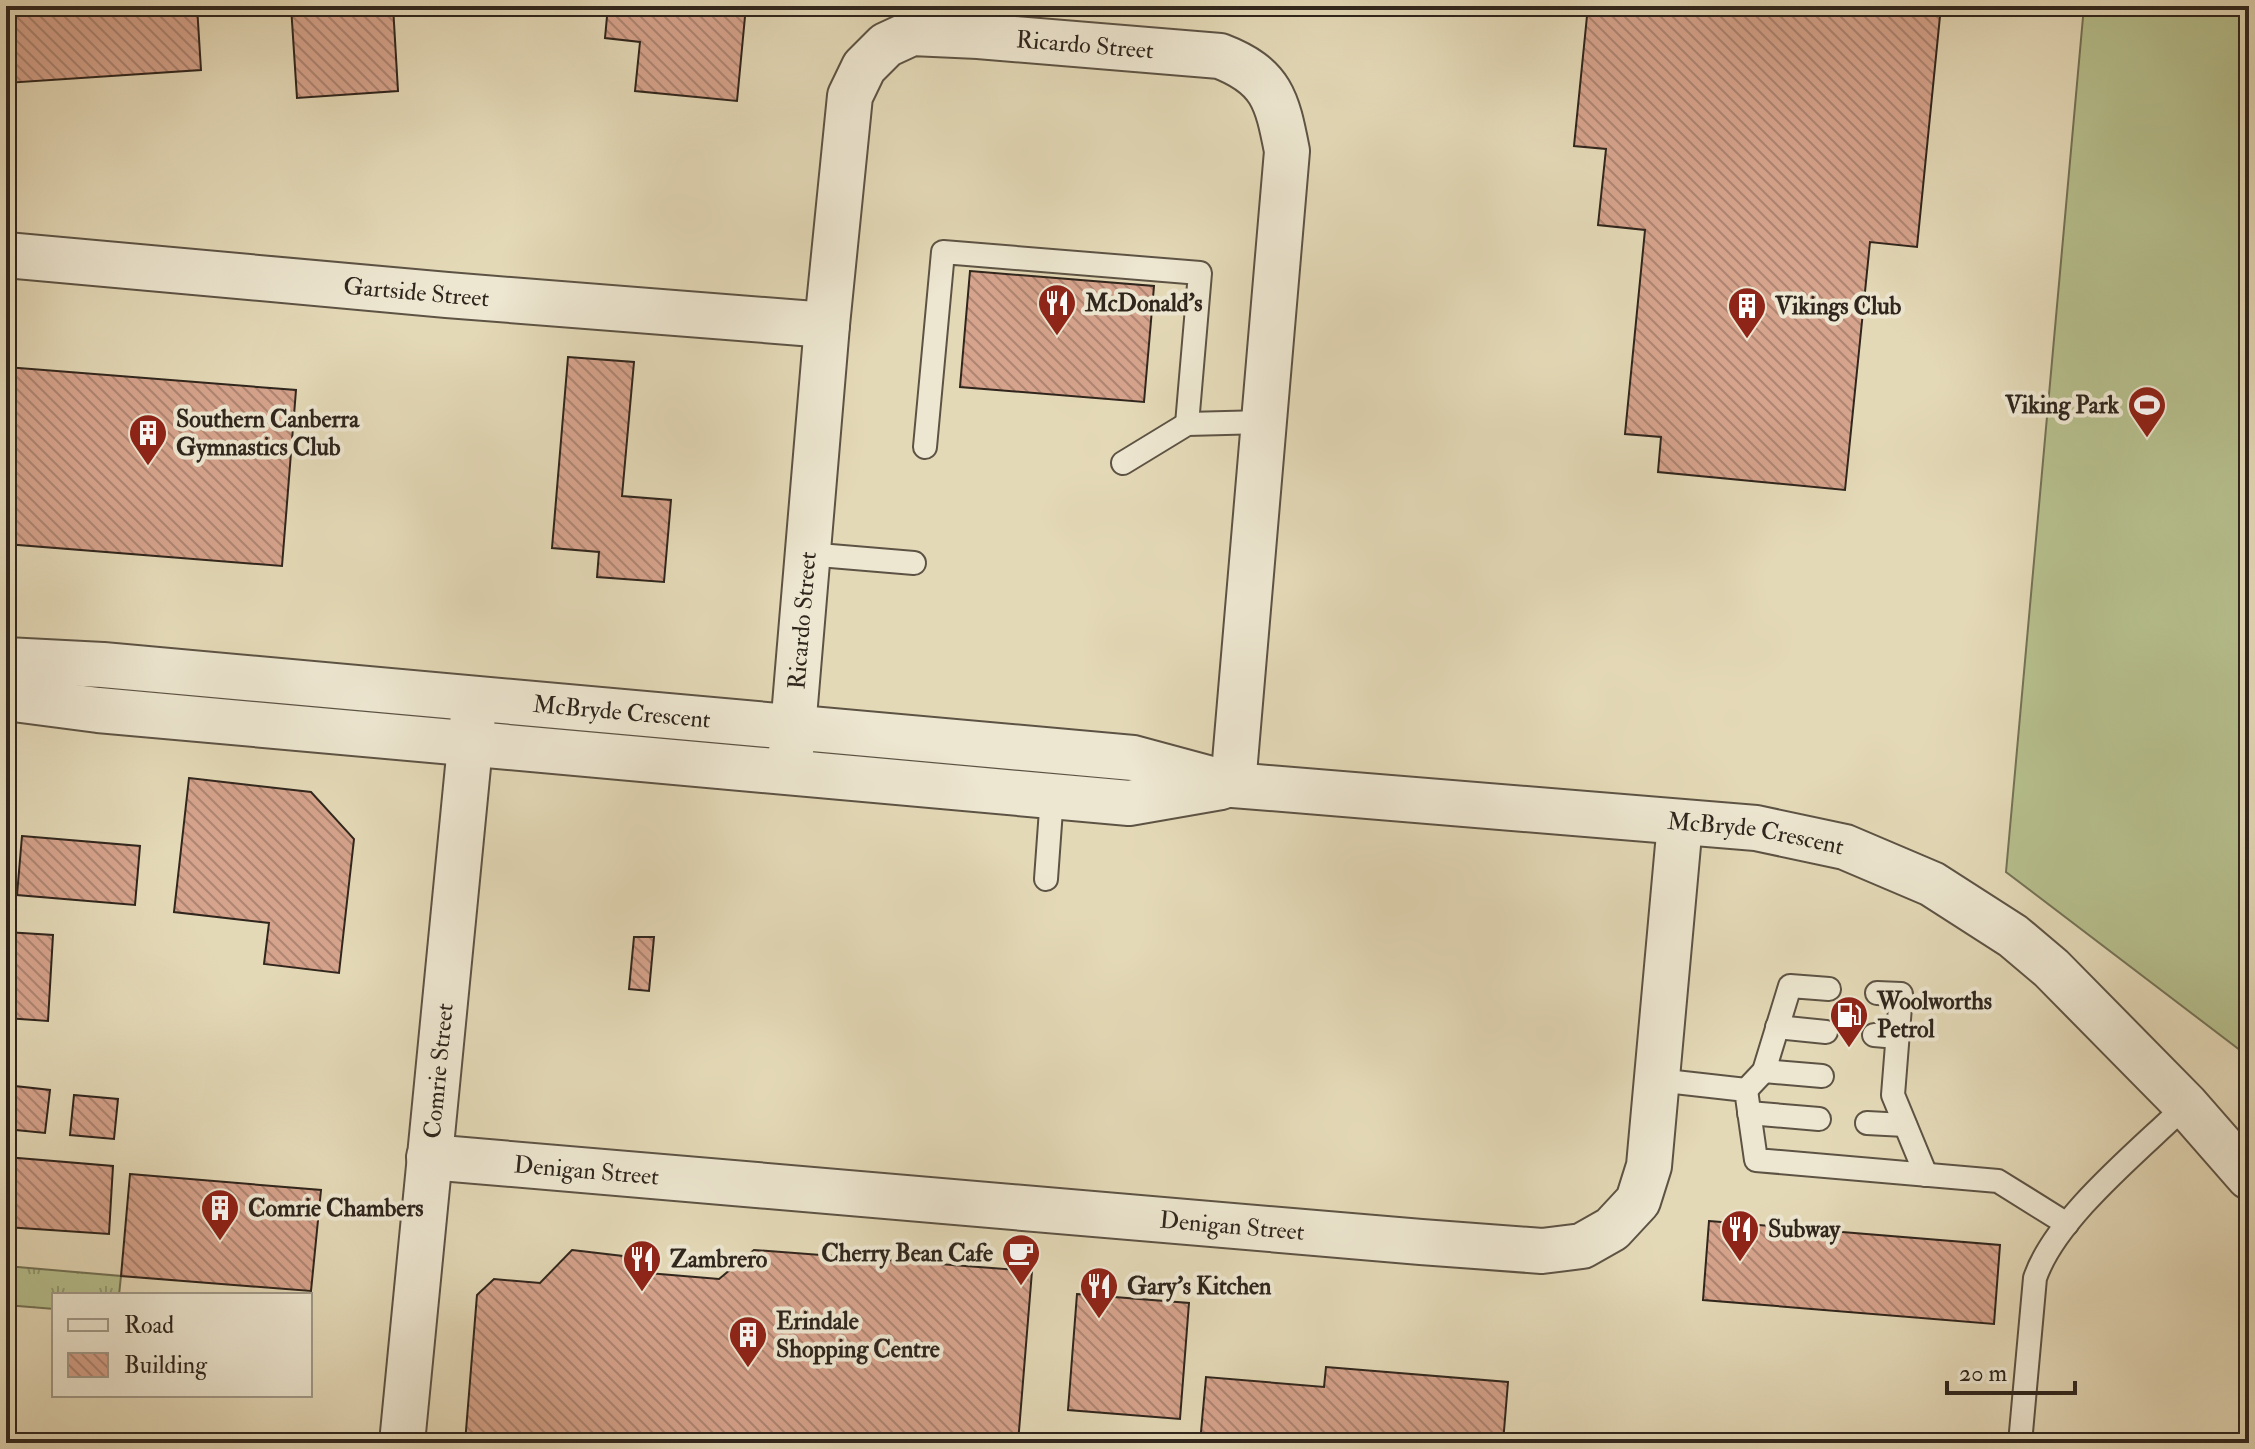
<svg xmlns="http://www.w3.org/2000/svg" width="2255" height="1449" font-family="'IM FELL Double Pica',serif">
<defs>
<pattern id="grass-tufts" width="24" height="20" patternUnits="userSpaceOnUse" patternTransform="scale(2)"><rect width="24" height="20" fill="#b6bf8d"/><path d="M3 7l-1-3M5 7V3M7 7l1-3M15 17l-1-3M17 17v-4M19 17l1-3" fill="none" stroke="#949b73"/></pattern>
<pattern id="building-back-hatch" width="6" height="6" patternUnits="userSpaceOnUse" patternTransform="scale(2)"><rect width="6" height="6" fill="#d6a38c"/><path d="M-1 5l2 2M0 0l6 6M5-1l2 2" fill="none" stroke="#ae8572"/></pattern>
</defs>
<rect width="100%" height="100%" fill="#e4d9b7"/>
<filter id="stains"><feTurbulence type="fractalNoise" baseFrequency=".0025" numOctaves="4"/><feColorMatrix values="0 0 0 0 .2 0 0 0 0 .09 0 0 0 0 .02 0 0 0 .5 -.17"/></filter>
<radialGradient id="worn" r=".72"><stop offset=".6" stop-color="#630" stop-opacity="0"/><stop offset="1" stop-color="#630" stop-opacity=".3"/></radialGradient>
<path fill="url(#grass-tufts)" stroke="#737255" stroke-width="2" d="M6,1266L121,1276L119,1295H54V1309L6,1305Z"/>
<path fill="#b6bf8d" stroke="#737255" stroke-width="2" d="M2084,6H2249V1057L2006,872Z"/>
<g fill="url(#building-back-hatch)" stroke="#30261d" stroke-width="2">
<path d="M6,6H197L201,70L6,83Z"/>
<path d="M291,6H393L398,91L297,98Z"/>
<path d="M608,6H746L737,101L635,91L640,42L605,38Z"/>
<path d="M1588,6H1941L1917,247L1870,242L1845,490L1658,472L1661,437L1625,434L1645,230L1598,225L1606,149L1574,146Z"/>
<path d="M970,271L1154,286L1144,402L960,387Z"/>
<path d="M568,357L634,362L622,496L671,500L664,582L597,577L599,552L552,548Z"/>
<path d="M6,367L296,390L282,566L6,544Z"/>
<path d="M189,778L311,792L354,839L339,973L264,964L269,923L174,912Z"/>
<path d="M22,836L140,846L135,905L17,895Z"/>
<path d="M6,932L53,935L48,1021L6,1018Z"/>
<path d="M634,937H654L649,991L629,989Z"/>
<path d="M6,1085L50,1090L45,1133L6,1129Z"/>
<path d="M74,1095L118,1099L114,1139L70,1135Z"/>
<path d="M6,1157L113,1166L109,1234L6,1227Z"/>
<path d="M130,1174L321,1190L311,1291L121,1276Z"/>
<path d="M1709,1221L2000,1245L1994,1324L1703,1300Z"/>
<path d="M572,1250L623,1256L636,1272L719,1279L754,1250L1032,1271L1018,1443H465L477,1295L494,1279L540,1283Z"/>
<path d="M1077,1294L1189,1303L1180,1419L1068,1410Z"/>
<path d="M1326,1367L1508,1382L1503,1443H1200L1206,1377L1324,1387Z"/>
</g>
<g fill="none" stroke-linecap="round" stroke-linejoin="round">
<defs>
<g id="service">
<path d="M925,447L943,252L1200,273L1187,424"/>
<path d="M1123,463L1187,424L1264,422"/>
<path d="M807,554L914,563"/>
<path d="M1046,879L1052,796"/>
<path d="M1877,993L1901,994L1893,1095L1926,1175"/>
<path d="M1777,1027L1826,1032"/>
<path d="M1874,1035L1897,1037"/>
<path d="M1764,1071L1822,1076"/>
<path d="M1657,1080L1746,1090L1756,1160L1998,1181L2067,1224"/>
<path d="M1746,1090L1764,1071L1790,986L1829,989"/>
<path d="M1749,1113L1819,1119"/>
<path d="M1867,1123L1905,1125"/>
<path d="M2020,1443L2035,1278C2056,1217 2139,1151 2186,1105"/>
</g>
<g id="minor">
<path id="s1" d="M6,255L447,295L827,325"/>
<path id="s2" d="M790,764L827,325L850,96L864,67L886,45L912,33L978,36L1220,56C1272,76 1277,100 1287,151L1233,785"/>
<path id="s3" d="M429,1157L1421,1242L1542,1251L1582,1246L1612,1229L1638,1201L1649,1166L1680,823"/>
<path id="s4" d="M402,1443L474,705"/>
</g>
<g id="tertiary">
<path id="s5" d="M6,660L103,665L1133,758L1233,785L1756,828L1845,847L1932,884L2013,936L2051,968L2186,1105L2249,1177"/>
<path d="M6,698L98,710L1129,803L1221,787"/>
</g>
</defs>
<use href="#service" stroke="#5d5344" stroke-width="26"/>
<use href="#minor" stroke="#5d5344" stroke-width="48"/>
<use href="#tertiary" stroke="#5d5344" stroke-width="48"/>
<use href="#service" stroke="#ede6d0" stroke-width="22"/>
<use href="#minor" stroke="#ede6d0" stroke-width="44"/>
<use href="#tertiary" stroke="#ede6d0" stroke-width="44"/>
</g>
<defs>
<symbol id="restaurant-pin" viewBox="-11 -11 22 30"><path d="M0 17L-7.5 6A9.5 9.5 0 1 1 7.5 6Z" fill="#8f2418" stroke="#ede6d0"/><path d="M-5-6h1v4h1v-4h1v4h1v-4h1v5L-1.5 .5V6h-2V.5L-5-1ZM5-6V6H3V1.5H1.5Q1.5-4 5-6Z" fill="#fff"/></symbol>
<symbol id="building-pin" viewBox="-11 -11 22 30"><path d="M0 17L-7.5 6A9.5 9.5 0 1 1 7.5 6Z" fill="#8f2418" stroke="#ede6d0"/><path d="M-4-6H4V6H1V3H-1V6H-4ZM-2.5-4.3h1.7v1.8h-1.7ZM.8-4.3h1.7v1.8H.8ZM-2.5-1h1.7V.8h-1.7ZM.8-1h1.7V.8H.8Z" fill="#fff"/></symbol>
<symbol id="stadium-pin" viewBox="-11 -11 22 30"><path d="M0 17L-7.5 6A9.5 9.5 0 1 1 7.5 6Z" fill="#8f2418" stroke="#ede6d0"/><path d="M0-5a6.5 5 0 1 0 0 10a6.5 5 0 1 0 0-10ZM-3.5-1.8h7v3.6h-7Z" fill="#fff"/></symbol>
<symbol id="fuel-pin" viewBox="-11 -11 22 30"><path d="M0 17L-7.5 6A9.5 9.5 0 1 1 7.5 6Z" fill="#8f2418" stroke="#ede6d0"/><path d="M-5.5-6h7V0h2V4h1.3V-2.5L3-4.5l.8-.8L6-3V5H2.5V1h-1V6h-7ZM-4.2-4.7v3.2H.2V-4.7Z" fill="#fff"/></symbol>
<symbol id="cafe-pin" viewBox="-11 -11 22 30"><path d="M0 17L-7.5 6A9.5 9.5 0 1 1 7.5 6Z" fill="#8f2418" stroke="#ede6d0"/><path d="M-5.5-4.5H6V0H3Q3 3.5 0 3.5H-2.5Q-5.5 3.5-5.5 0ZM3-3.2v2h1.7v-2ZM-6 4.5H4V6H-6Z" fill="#fff"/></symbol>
</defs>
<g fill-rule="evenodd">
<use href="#restaurant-pin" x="1035" y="281" width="44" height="60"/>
<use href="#building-pin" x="1725" y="284" width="44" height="60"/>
<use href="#stadium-pin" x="2125" y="383" width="44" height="60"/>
<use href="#building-pin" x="126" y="411" width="44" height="60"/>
<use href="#fuel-pin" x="1827" y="993" width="44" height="60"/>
<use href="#building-pin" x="198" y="1186" width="44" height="60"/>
<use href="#restaurant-pin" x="1718" y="1207" width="44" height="60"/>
<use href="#cafe-pin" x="999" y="1231" width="44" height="60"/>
<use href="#restaurant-pin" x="620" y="1237" width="44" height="60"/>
<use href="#restaurant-pin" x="1077" y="1264" width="44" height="60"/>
<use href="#building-pin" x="726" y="1313" width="44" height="60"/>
</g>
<g text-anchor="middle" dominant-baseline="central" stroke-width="8" stroke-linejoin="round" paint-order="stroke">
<g font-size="24" fill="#30261d" stroke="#ede6d0">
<text stroke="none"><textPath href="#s2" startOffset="936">Ricardo Street</textPath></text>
<text stroke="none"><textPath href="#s1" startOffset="412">Gartside Street</textPath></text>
<text stroke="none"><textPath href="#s2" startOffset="144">Ricardo Street</textPath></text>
<text stroke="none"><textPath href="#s5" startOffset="618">McBryde Crescent</textPath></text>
<text stroke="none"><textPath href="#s5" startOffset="1760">McBryde Crescent</textPath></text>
<text stroke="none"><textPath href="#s4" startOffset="374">Comrie Street</textPath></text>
<text stroke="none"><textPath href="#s3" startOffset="158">Denigan Street</textPath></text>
<text stroke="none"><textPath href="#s3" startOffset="806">Denigan Street</textPath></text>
</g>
<g font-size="24" font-weight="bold" fill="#30261d" stroke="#ede6d0" text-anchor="start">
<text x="1085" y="303">McDonald's</text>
<text x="1775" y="306">Vikings Club</text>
<text x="2119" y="405" text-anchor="end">Viking Park</text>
<text x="176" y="419">Southern Canberra<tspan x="176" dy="28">Gymnastics Club</tspan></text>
<text x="1877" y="1001">Woolworths<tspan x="1877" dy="28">Petrol</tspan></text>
<text x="248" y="1208">Comrie Chambers</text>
<text x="1768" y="1229">Subway</text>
<text x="993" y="1253" text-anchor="end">Cherry Bean Cafe</text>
<text x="670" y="1259">Zambrero</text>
<text x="1127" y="1286">Gary's Kitchen</text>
<text x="776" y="1321">Erindale<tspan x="776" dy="28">Shopping Centre</tspan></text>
</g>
</g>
<rect width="2255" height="1449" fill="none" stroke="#e4d9b7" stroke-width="32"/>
<rect x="8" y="8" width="2239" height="1433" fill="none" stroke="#30261d" stroke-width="4"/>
<rect x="16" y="16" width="2223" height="1417" fill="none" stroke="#30261d" stroke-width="2"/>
<rect x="52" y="1293" width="260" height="104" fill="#ede6d0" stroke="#a19988" stroke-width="2"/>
<rect x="68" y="1319" width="40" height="12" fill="#ede6d0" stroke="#a19988" stroke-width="2"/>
<text x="124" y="1333" font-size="24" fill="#30261d">Road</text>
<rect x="68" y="1353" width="40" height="24" fill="url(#building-back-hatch)" stroke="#a19988" stroke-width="2"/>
<text x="124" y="1373" font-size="24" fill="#30261d">Building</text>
<path d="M1947 1381v12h128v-12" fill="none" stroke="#30261d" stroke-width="4"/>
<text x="1959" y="1381" font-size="24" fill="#30261d" stroke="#ede6d0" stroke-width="6" paint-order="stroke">20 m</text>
<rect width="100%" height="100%" filter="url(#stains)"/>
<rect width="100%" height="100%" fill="url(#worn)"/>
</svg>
